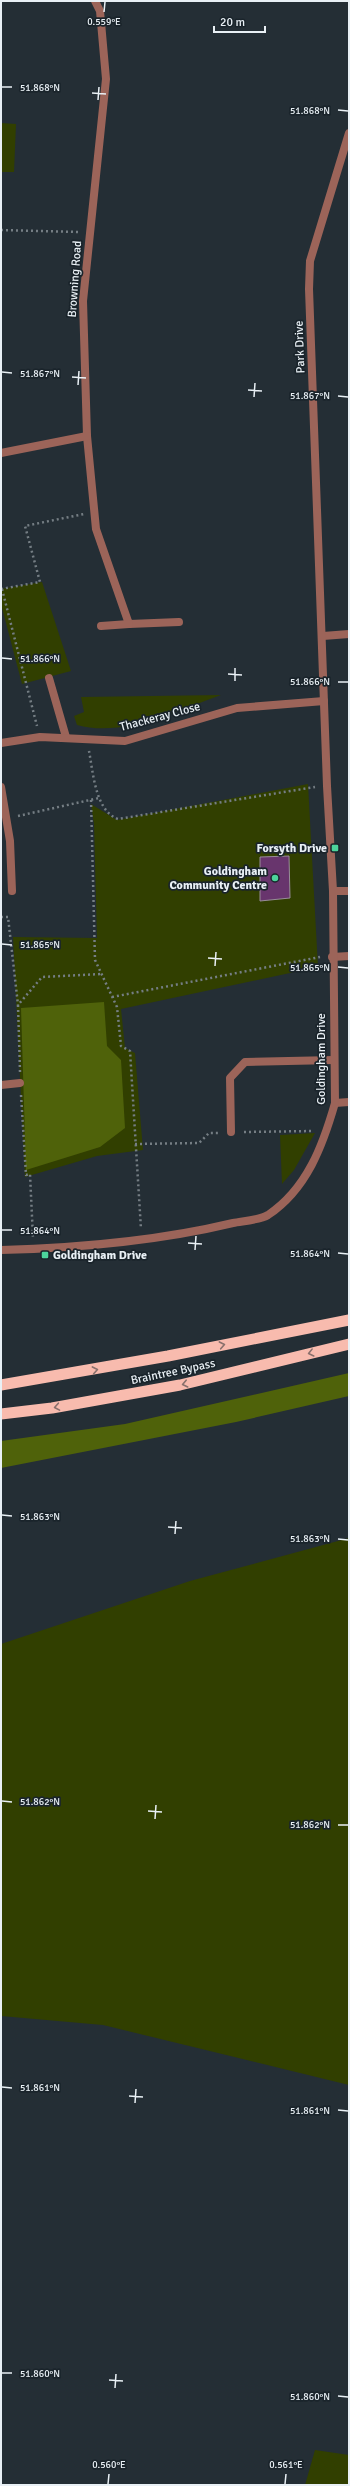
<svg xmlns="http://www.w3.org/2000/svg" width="350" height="2486" font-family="Signika,sans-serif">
<rect width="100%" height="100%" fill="#242e35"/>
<g fill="#313f00">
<path d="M1,123L16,124L14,172H1Z"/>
<path d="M42,582L71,671L22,684L1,604V589Z"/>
<path d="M221,695C178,710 123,738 77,725L74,716L84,712L81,697Z"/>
<path d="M308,784L318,967L121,1009L125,1048L135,1053L143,1150L97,1156L25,1177L13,937L97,938L94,824L91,804L117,820Z"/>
<path d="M315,1133L294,1170L282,1184L280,1135Z"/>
<path d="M349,1538V2085L103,2025L1,2016V1644L190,1581Z"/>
<path d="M315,2450L349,2455V2485H305Z"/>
</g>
<g fill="#4f620a">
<path d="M104,1002L107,1046L121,1060L125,1128L100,1147L26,1170L21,1008Z"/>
<path d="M349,1373V1396L236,1422L1,1468V1441L125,1424Z"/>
</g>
<path fill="#68356d" stroke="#978d98" d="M289,856L290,898L260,901V857Z"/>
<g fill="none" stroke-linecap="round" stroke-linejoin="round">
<g stroke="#757e84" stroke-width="2.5" stroke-dasharray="2 3" stroke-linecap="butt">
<path d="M1,230L78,232"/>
<path d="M1,589L40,582L25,526L84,514"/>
<path d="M2,589L37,726"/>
<path d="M89,751C93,771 95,811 118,819L315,787"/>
<path d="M91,800L95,960L117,1007L121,1046L130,1051L141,1229"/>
<path d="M18,816L99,798"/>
<path d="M1,917H8L18,1005"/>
<path d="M112,997L320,957"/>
<path d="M20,1072L18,1005L42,977L102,974"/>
<path d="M21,1095L26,1175L30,1174L33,1238"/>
<path d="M244,1132L313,1131"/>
<path d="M135,1144L199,1143L209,1133H219"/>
</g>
<g stroke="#9c6459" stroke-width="8">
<path d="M95,1L100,11L106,79L83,301L87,436L96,529L129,624L179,622"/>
<path d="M1,453L87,436"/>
<path d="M101,626L129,624"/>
<path d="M323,636L349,634"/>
<path d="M49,678L66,737"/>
<path d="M1,743L40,737L125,741L237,708L324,701"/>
<path d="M1,787L10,841L12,891"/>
<path d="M333,891H349"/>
<path d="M332,957L349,956"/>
<path d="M1,1085L20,1083"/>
<path d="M335,1103L349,1102"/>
<path d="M231,1132L230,1078L245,1062L334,1060"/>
<path d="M1,1250C78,1248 158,1241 233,1223C243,1221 260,1220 268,1215C307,1189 323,1145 335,1103L333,891L327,786L309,289L310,261L349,133"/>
</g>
<g stroke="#f8bbae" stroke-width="11">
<path d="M1,1385L168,1356L349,1320"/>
<path d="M1,1414L52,1408L180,1385L349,1344"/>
</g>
</g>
<defs><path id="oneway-chevron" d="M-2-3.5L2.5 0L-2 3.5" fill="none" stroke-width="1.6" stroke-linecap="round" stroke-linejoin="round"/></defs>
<g stroke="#89706c">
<use href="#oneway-chevron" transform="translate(222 1345) rotate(-11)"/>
<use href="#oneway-chevron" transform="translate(311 1353) rotate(166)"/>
<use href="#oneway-chevron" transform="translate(95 1370) rotate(-11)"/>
<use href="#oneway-chevron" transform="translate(185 1384) rotate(167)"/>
<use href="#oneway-chevron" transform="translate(57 1407) rotate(170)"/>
</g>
<path fill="none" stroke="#e9f0f5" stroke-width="1.5" d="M104,12L105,2M2,87H12M92,93L106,94M98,100L99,87M338,110L348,111M2,372L12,373M72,377L86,378M78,385L79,371M248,390L262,391M338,396L348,397M254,397L255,383M2,658L12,659M228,674L242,675M235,681V668M338,682H348M2,944L12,945M208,958L222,959M215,966L216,952M338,967L348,968M2,1230H12M188,1243L202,1244M195,1250L196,1236M338,1253L348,1254M2,1515L12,1516M168,1527L182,1528M175,1534L176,1521M338,1539L348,1540M2,1801L12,1802M148,1811L162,1812M155,1819L156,1805M338,1825H348M2,2087L12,2088M129,2096L143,2097M135,2103L136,2089M338,2110L348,2111M2,2373H12M109,2380L123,2381M115,2388L116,2374M338,2396L348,2397M108,2484L109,2474M285,2484L286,2474"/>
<g fill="#4cd39b" stroke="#1a242b" stroke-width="1.5">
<rect x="331" y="844" width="8" height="8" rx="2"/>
<circle cx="275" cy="878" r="4"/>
<rect x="41" y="1251" width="8" height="8" rx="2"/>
</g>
<g text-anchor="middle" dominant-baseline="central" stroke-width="3.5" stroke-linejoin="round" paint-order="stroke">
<g font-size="12" fill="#e9f0f5" stroke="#1a242b">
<text transform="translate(75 279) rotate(-86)">Browning Road</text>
<text transform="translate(300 347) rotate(-92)">Park Drive</text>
<text transform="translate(160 717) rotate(-15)">Thackeray Close</text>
<text transform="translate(321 1059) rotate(-90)">Goldingham Drive</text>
<text transform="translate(173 1372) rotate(-12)">Braintree Bypass</text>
</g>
<g font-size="12" font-weight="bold" fill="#e9f0f5" stroke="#1a242b" text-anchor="end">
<text x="327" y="848">Forsyth Drive</text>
<text x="267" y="871">Goldingham<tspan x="267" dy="14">Community Centre</tspan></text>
<text x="53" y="1255" text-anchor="start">Goldingham Drive</text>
</g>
</g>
<g font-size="10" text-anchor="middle" fill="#e9f0f5" stroke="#1a242b" stroke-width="3.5" stroke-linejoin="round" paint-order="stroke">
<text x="104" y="25">0.559°E</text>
<text x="40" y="91">51.868°N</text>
<text x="310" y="114">51.868°N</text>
<text x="40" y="377">51.867°N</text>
<text x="310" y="399">51.867°N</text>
<text x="40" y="662">51.866°N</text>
<text x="310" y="685">51.866°N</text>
<text x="40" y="948">51.865°N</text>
<text x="310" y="971">51.865°N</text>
<text x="40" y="1234">51.864°N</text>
<text x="310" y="1257">51.864°N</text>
<text x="40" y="1520">51.863°N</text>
<text x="310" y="1542">51.863°N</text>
<text x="40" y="1805">51.862°N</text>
<text x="310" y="1828">51.862°N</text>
<text x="40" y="2091">51.861°N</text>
<text x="310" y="2114">51.861°N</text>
<text x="40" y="2377">51.860°N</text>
<text x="310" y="2400">51.860°N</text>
<text x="109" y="2468">0.560°E</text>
<text x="286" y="2468">0.561°E</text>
</g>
<rect width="350" height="2486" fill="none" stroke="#e9f0f5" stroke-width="4"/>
<path d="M214 26v6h51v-6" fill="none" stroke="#e9f0f5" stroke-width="2"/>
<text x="220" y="26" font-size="12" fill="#e9f0f5" stroke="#1a242b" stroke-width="3" paint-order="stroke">20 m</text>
</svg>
